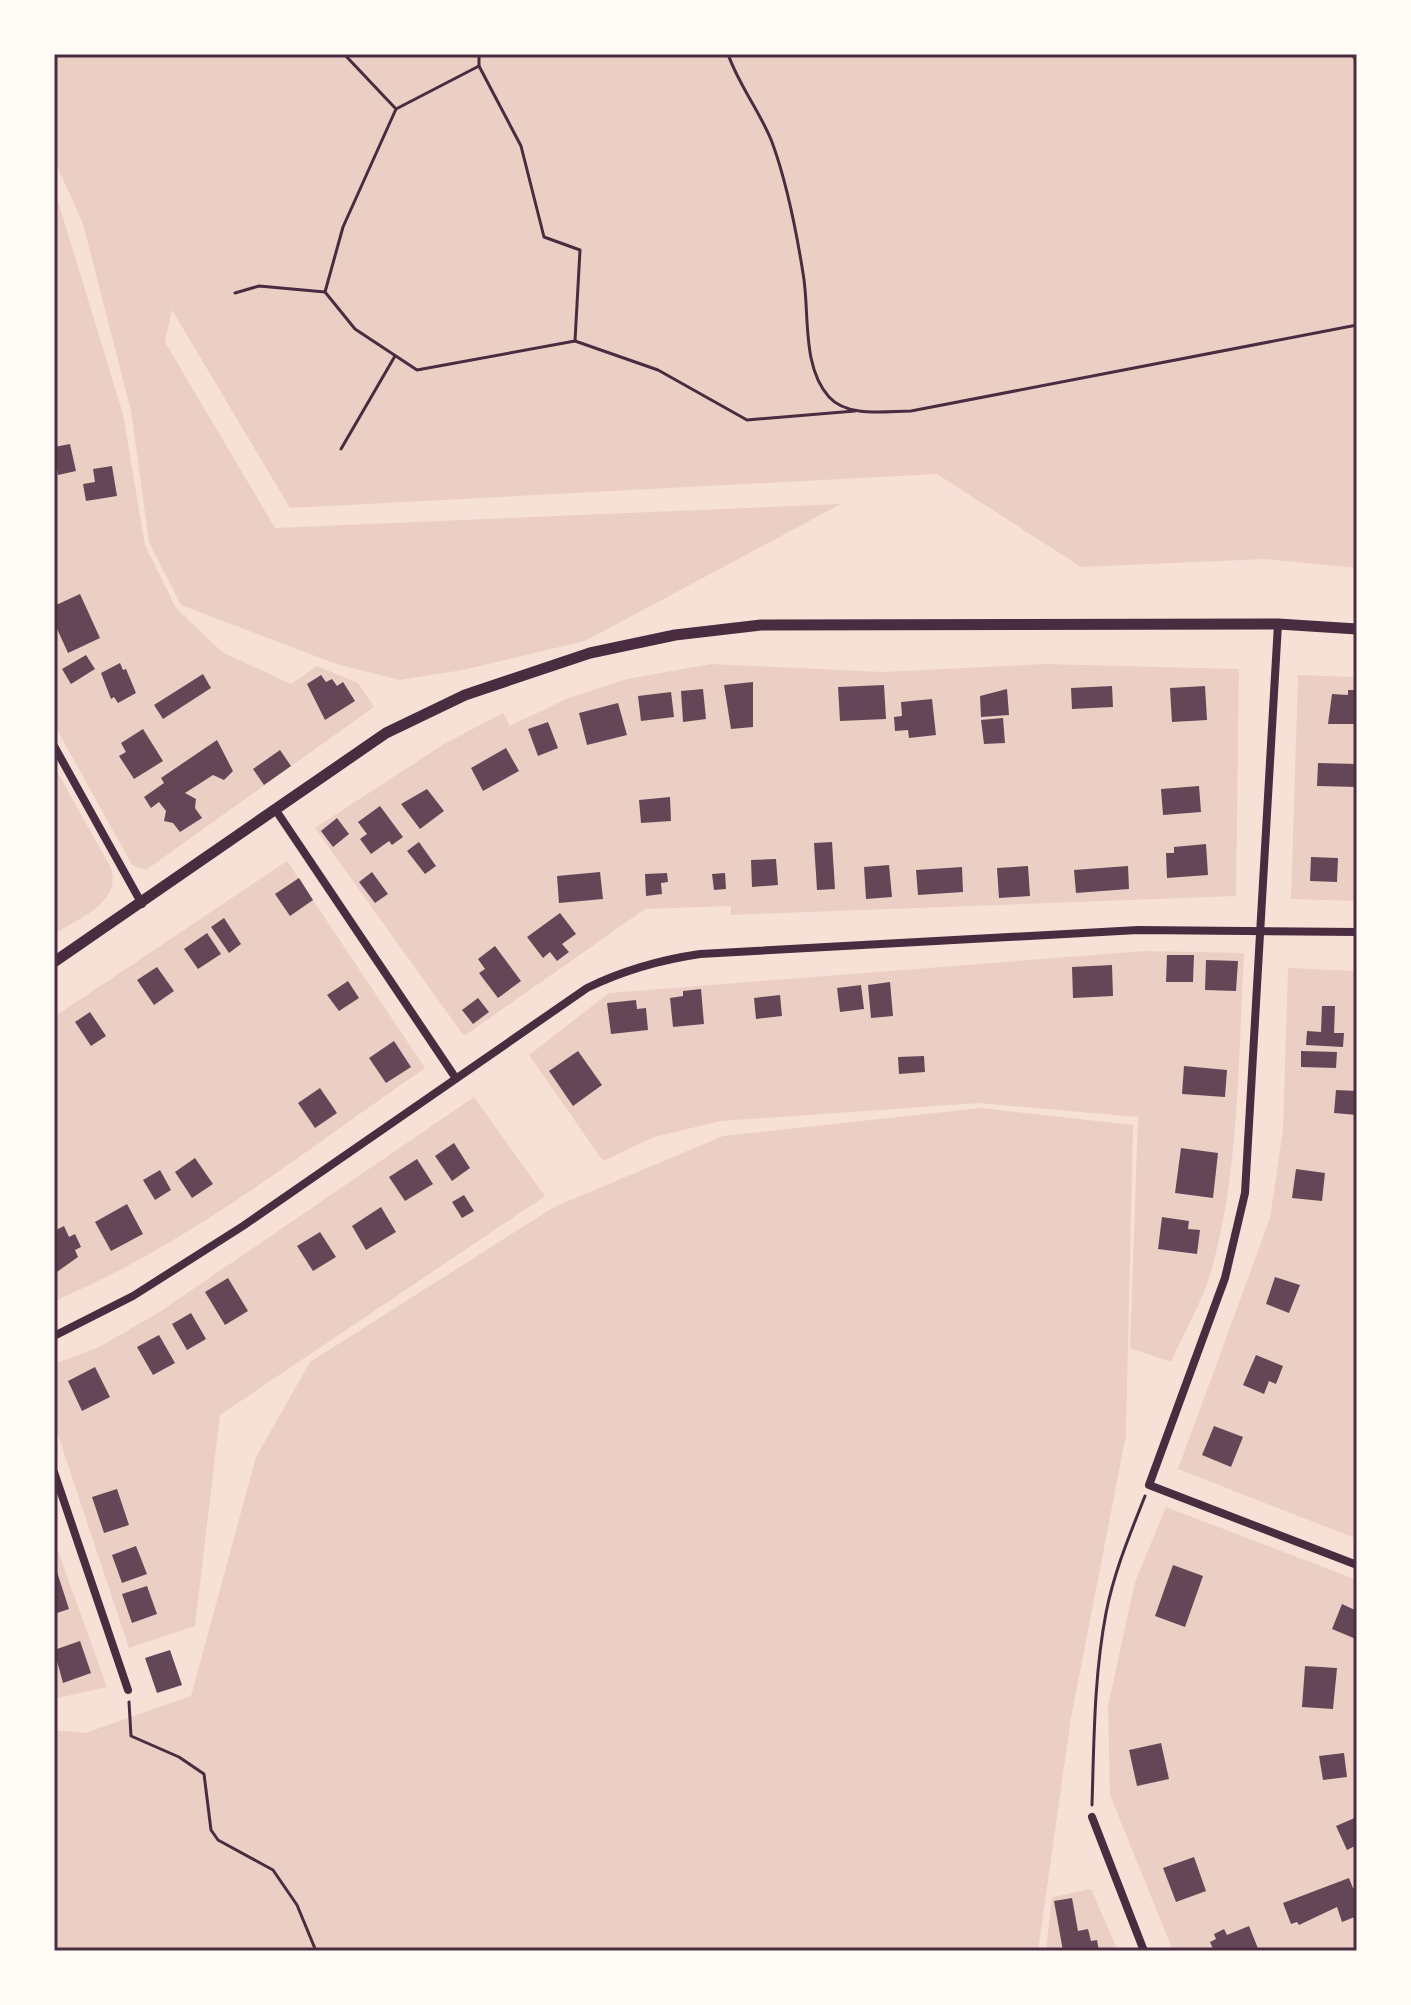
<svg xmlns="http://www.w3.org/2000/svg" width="1411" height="2005" font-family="'Times New Roman',serif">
<rect width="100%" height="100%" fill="#f7e1d7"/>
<g fill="#ebcfc5">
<path d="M54,54H1357V568L1265,559L1081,567L937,474L290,508L172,310L165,342L275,528L841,504L585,641L463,670L400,680L336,664L181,605L149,542L131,411L83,224L54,159Z"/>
<path d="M54,188L123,414L145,545L176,608L222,652L291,684L317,666L358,683L374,707L146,870L132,865L54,724Z"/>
<path d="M711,664L883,672L1045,664L1239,669L1236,896L731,915V906L645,909L464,1036L315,828L444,744L503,713L510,726L566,699L627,679Z"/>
<path d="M1298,675L1357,677V901L1291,899Z"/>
<path d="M54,766L111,868C122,903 78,919 54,934Z"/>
<path d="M287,861L425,1068C306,1150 188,1245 54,1301V1017Z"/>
<path d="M1144,951L1244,953C1238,1058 1240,1170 1211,1272C1202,1302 1184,1333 1171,1362L1130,1348L1138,1117L979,1103L721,1121L654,1137L603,1161L529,1055L609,993Z"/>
<path d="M1288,968L1357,971V1539L1178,1469L1270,1218L1283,1129Z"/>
<path d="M474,1097L545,1196L220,1415L195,1626L129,1648L54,1423V1364L99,1347L158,1313Z"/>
<path d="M981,1108L1133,1125L1126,1435L1071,1718L1038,1951H54V1730L85,1733L191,1696L256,1457L310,1362L554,1207L723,1136Z"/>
<path d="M1166,1507L1357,1580V1951H1173L1110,1795L1108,1706L1135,1582Z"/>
<path d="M54,1540L107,1687L54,1699Z"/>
<path d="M1091,1889L1118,1951H1046L1052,1897Z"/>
</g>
<g fill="#644757">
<path d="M70,444L76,471L58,475L54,447Z"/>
<path d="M112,466L117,496L86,501L83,484L95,482L93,469Z"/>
<path d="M80,594L100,638L68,653L54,622V606Z"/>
<path d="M86,655L95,669L71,684L62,669Z"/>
<path d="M120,663L123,670L126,669L136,693L118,703L114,697L111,699L101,673Z"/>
<path d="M203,674L211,688L163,719L154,705Z"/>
<path d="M321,675L326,682L332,679L337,686L343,682L355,701L325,720L307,684Z"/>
<path d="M753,682V727L731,729L724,685Z"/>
<path d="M884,685L886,719L840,721L838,687Z"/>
<path d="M1112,686L1113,707L1072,709L1071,688Z"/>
<path d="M1205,686L1207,720L1172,722L1170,688Z"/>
<path d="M703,689L706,719L683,722L681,691Z"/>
<path d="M1007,689L1009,715L981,717L980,696Z"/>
<path d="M1348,690H1357V724H1328L1332,694L1348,695Z"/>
<path d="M671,692L674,717L641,721L638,696Z"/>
<path d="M932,699L936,735L909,738L908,730L895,731L894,717L902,716L901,702Z"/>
<path d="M618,703L627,735L587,745L579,713Z"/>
<path d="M1003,718L1005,743L984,744L981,720Z"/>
<path d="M548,722L558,748L538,756L528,729Z"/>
<path d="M143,729L163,761L134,779L119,756L126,752L121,743Z"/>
<path d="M217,740L233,771L224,780L213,775L185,793L196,799L195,808L202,818L180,832L173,823L164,821L166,811L159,802L151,808L144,797L164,783L161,778Z"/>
<path d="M506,748L519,771L483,791L471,768Z"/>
<path d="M280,750L291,766L264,785L253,769Z"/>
<path d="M1318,763L1357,764V787L1317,786Z"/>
<path d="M1199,786L1201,812L1163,815L1161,789Z"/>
<path d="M427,789L444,811L420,829L401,804Z"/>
<path d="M670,797L671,821L641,823L639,800Z"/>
<path d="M380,806L403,837L392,845L389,841L371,854L360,839L367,834L358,822Z"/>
<path d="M337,818L349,834L333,847L321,831Z"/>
<path d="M419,842L436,866L425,874L407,851Z"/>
<path d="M832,842L835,889L817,890L814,843Z"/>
<path d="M1206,844L1208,875L1167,878L1166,853H1174V847Z"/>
<path d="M1311,857L1338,858L1337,882L1310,881Z"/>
<path d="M776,859L778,885L752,887L751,860Z"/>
<path d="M889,865L892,897L866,899L864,867Z"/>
<path d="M1028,866L1030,896L999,898L997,868Z"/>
<path d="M1128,866L1129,889L1076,893L1074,870Z"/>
<path d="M962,867L963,892L918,895L916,870Z"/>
<path d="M372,872L388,894L375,903L359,882Z"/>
<path d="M600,872L603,899L559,903L557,876Z"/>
<path d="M667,873L668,882L661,883L662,894L646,896L645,874Z"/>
<path d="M725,873L726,889L714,890L712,874Z"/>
<path d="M299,878L313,900L290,916L275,894Z"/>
<path d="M560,913L576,934L562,944L569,952L557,961L550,952L543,958L527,937Z"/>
<path d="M224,918L241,944L229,953L211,927Z"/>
<path d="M207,933L221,954L198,969L184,949Z"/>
<path d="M495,946L521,981L498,998L479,973L485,969L478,959Z"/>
<path d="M1167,955H1194L1193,982H1166Z"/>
<path d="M1206,960L1238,961L1236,991L1205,990Z"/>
<path d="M1112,965L1113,996L1073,998L1072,967Z"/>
<path d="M157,967L174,991L154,1005L137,980Z"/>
<path d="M348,981L359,998L339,1011L327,995Z"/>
<path d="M890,982L893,1016L871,1018L868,985Z"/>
<path d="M861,985L864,1009L840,1012L837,988Z"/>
<path d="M701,989L704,1024L673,1027L670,998L683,996V991Z"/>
<path d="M780,995L782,1016L756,1019L754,998Z"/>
<path d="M478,998L489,1012L473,1024L462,1010Z"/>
<path d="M636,1000L637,1009L646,1008L648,1030L611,1034L607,1003Z"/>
<path d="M1322,1006H1335L1334,1033H1344L1343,1047L1306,1045L1307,1031L1321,1032Z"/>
<path d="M90,1012L106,1036L91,1046L75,1022Z"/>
<path d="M394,1041L411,1067L386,1083L369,1058Z"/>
<path d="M578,1051L602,1085L573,1106L549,1071Z"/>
<path d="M1301,1051L1337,1052L1336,1068L1301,1067Z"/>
<path d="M924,1056L925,1072L899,1074L898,1057Z"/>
<path d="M1184,1066L1227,1070L1225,1097L1182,1094Z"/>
<path d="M320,1088L337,1113L315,1128L298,1103Z"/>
<path d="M1336,1090L1357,1091V1115L1334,1113Z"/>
<path d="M454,1143L470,1168L452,1181L435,1156Z"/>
<path d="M1181,1148L1218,1153L1213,1198L1175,1193Z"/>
<path d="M195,1158L213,1184L192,1198L175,1172Z"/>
<path d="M417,1159L433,1184L405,1201L389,1177Z"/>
<path d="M1296,1169L1325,1173L1322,1201L1292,1198Z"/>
<path d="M160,1170L171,1190L155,1200L143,1180Z"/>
<path d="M464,1195L474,1211L462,1218L452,1202Z"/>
<path d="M127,1204L143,1234L111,1251L95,1222Z"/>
<path d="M381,1207L396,1232L366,1250L352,1226Z"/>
<path d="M1162,1217L1189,1221L1188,1229L1200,1230L1197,1254L1158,1249Z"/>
<path d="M64,1226L69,1237L75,1234L81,1247L75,1250L78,1257L54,1274V1231Z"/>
<path d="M320,1232L336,1257L313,1271L297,1246Z"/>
<path d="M1275,1277L1300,1285L1289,1313L1266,1304Z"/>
<path d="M228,1278L248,1311L225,1325L205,1292Z"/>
<path d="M191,1313L206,1339L187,1350L172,1324Z"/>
<path d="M159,1335L175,1363L153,1375L137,1347Z"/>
<path d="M1256,1355L1283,1366L1276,1384L1269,1381L1264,1394L1243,1385Z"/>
<path d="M95,1367L110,1397L82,1411L68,1381Z"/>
<path d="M1214,1426L1243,1437L1231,1467L1202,1455Z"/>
<path d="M117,1489L129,1525L104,1533L92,1497Z"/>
<path d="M136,1546L147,1574L122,1583L112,1555Z"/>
<path d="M1173,1565L1203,1576L1185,1627L1155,1616Z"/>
<path d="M57,1572L69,1609L54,1614V1573Z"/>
<path d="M147,1586L157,1614L132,1623L122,1594Z"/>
<path d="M1342,1604L1357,1611L1356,1639L1332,1629Z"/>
<path d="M80,1641L91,1673L63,1683L54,1650Z"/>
<path d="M170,1650L182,1685L157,1693L145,1658Z"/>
<path d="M1305,1666L1337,1668L1333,1709L1302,1707Z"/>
<path d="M1161,1743L1169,1779L1137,1786L1129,1750Z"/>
<path d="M1344,1753L1347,1777L1323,1780L1319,1756Z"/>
<path d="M1357,1817V1845L1347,1850L1336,1826Z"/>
<path d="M1194,1857L1206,1891L1176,1902L1163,1868Z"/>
<path d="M1349,1878L1353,1888H1357V1916L1342,1922L1337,1907L1299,1925L1297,1922L1291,1924L1283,1903Z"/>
<path d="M1072,1898L1078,1931L1088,1929L1091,1941L1097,1940L1099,1951H1063L1054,1901Z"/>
<path d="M1249,1926L1259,1951H1214L1210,1942L1216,1939L1214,1934L1224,1929L1227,1935Z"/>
</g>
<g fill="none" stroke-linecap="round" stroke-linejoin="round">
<g stroke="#4a2c40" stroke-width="3">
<path d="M344,54L396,109"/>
<path d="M728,54C739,86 760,111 772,142C787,183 796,229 803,273C810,311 801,366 829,397C848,418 886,411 911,411L1357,325"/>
<path d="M1352,54L1357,62"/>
<path d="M479,66V54"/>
<path d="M325,292L343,227L396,109L479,66L521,146L544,237L580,250L575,341"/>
<path d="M235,293L259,286L325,292L355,329L417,370L575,341L658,370L747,420L855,411"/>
<path d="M341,449L395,356"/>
<path d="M129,1702L131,1736L179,1757L204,1774L211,1830L218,1840L273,1870L297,1905L316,1951"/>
<path d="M1092,1805C1094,1741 1094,1676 1106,1613C1114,1572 1130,1534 1145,1496"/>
</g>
<g stroke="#4a2c40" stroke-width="8">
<path d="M1278,624L1245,1193L1225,1278L1149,1485L1357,1565"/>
<path d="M54,746L142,904"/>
<path d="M275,809L455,1077"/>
<path d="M54,1336L133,1296L243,1226L587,988C624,970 659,960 700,954L1138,930L1357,932"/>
<path d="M54,1472L128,1690"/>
<path d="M1092,1817L1144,1951"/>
</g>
<path stroke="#4a2c40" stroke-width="11" d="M54,962L386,733L465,695L590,653L675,635L761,625L1278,624L1357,629"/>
</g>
<rect width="1411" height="2005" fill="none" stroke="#fffaf5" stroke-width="112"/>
<rect x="56" y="56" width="1299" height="1893" fill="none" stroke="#4a2c40" stroke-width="3"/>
</svg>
